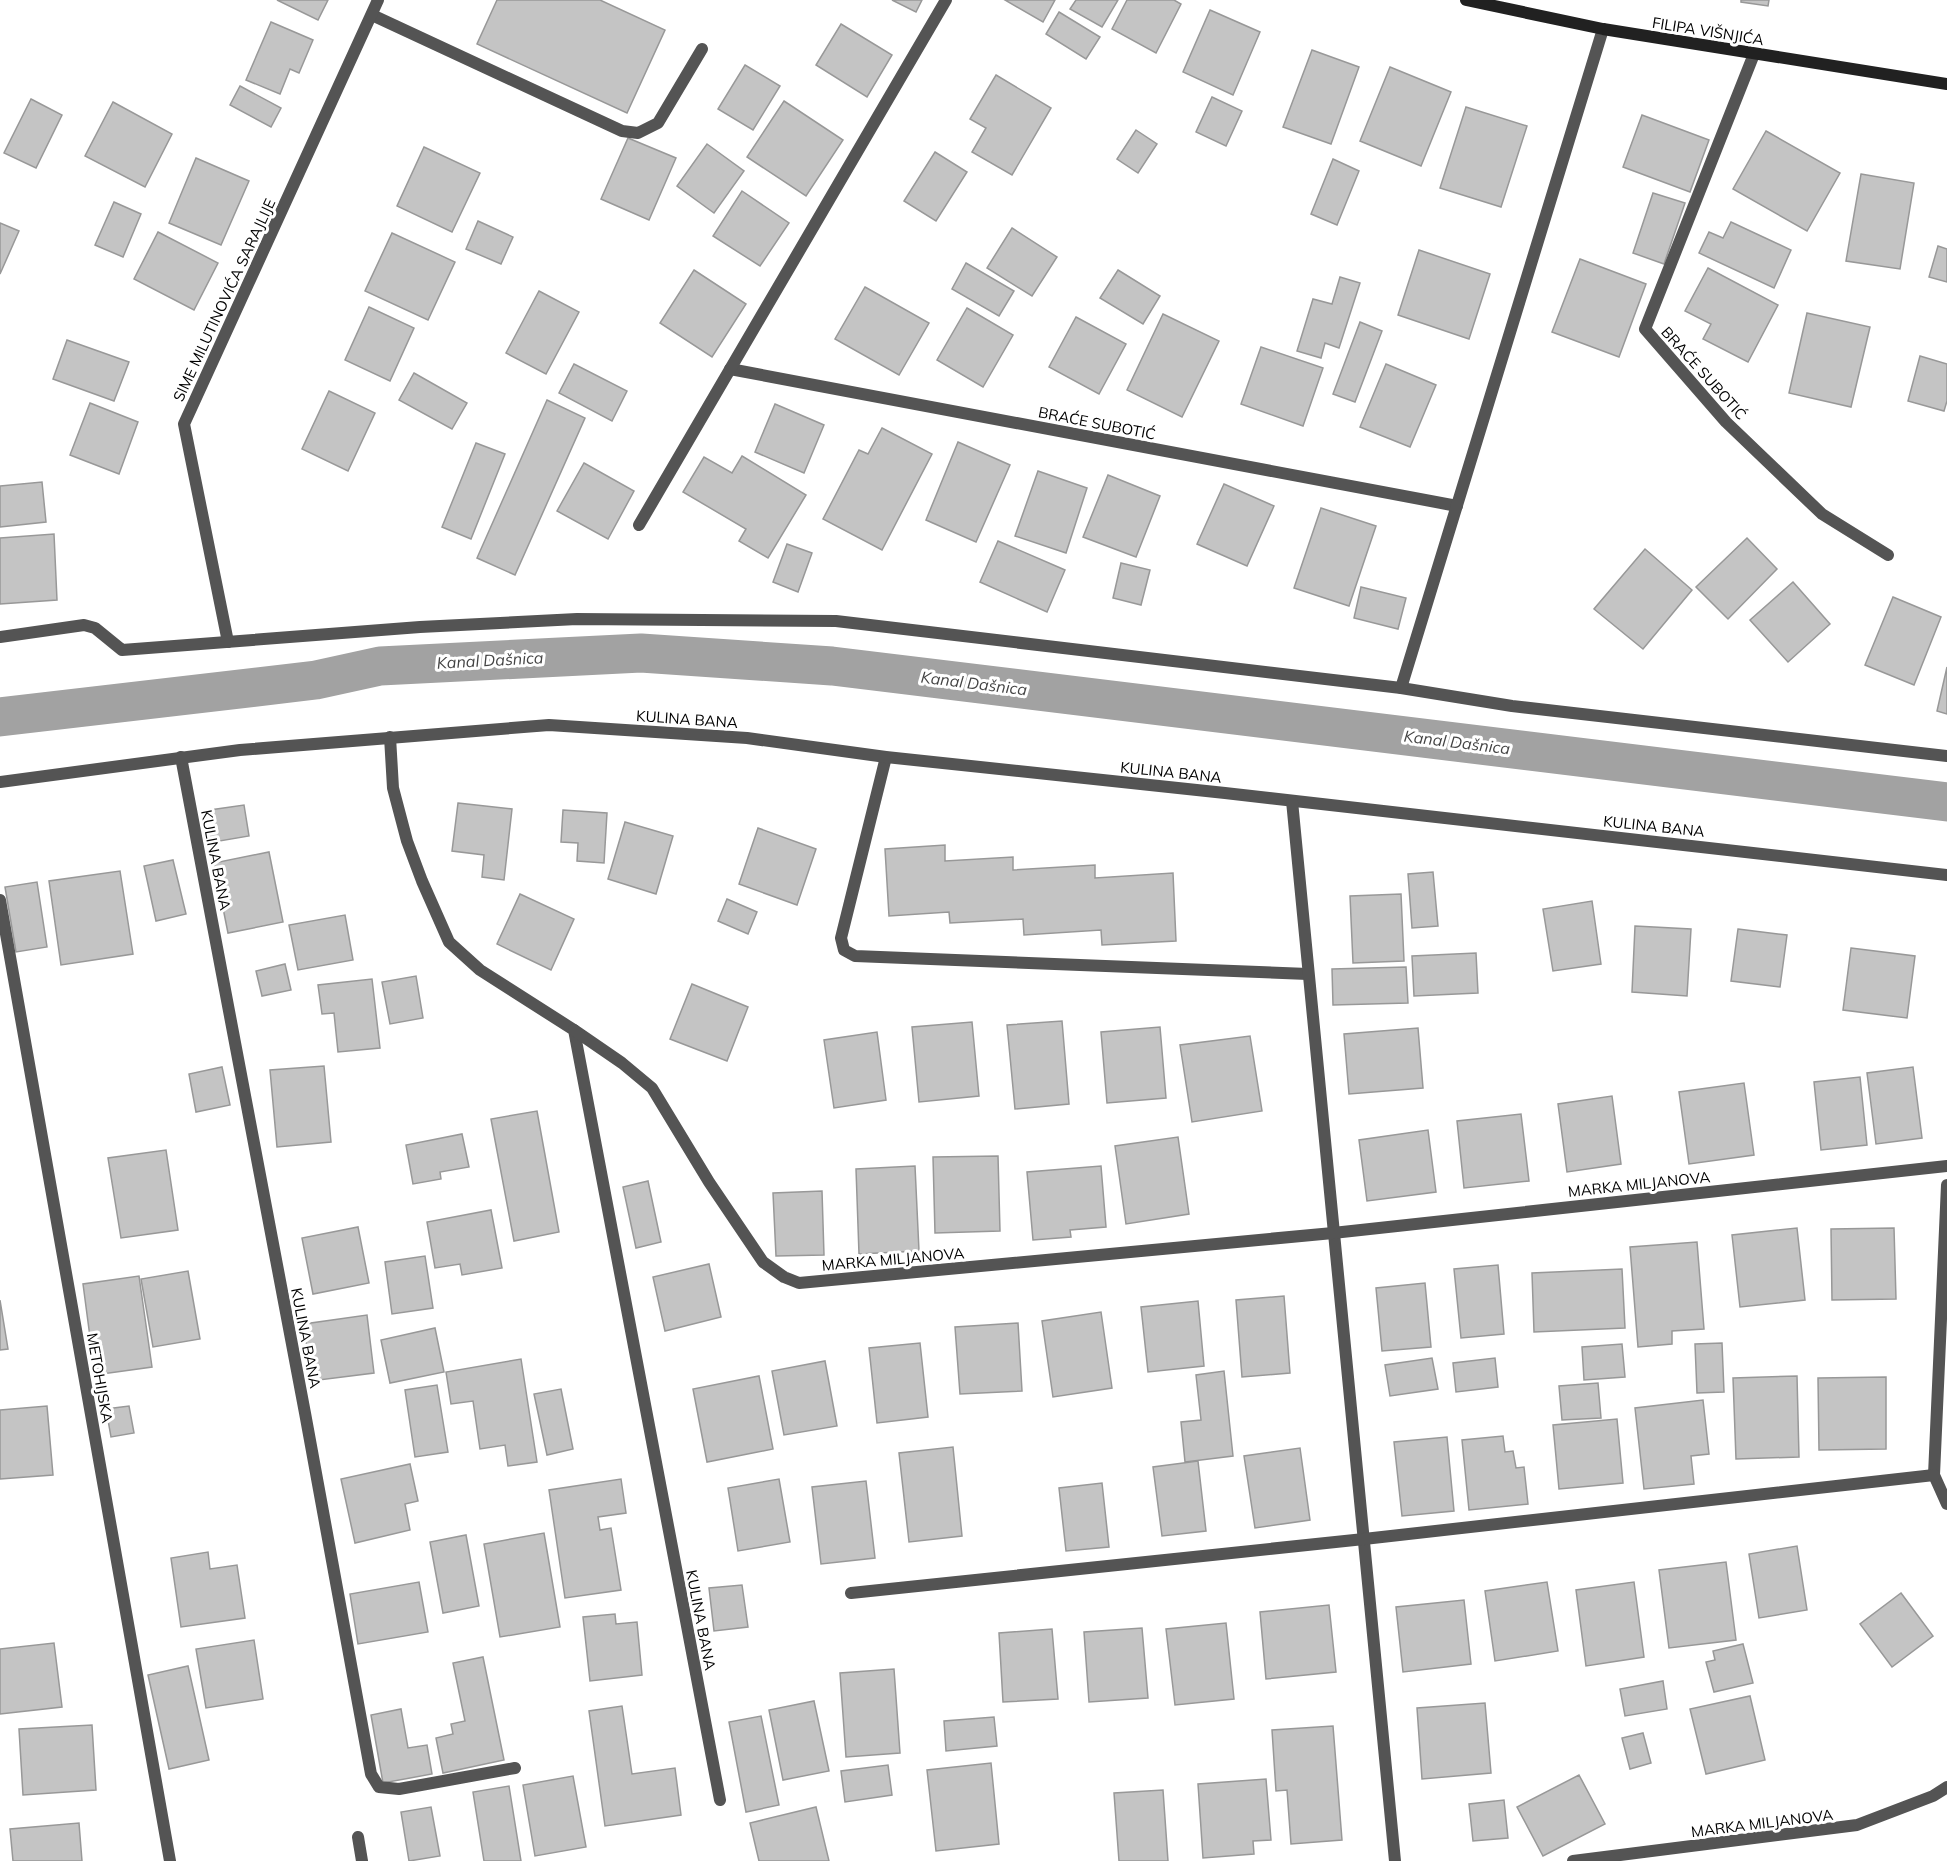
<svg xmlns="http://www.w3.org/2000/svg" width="1947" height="1861" font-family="Mulish,sans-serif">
<rect width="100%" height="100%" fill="#fff"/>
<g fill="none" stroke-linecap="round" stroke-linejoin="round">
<path stroke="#a2a2a2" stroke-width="39" d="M0,717L316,680L380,666L641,653L832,666L1947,802"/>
</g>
<g fill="#c4c4c4" stroke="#989898" stroke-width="1.5">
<path d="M277,0H328L318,20Z"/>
<path d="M497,0H600L665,30L627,113L477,44Z"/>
<path d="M892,0H922L916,12Z"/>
<path d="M1005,0H1055L1043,22Z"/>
<path d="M1076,0H1118L1102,27L1070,9Z"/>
<path d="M1127,0H1174L1181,4L1156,53L1112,29Z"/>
<path d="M1741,0H1769L1768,6L1741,2Z"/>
<path d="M1210,10L1260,32L1233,95L1183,72Z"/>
<path d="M1059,12L1100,37L1086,59L1046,34Z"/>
<path d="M271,22L313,40L299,73L290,69L280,94L246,80Z"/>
<path d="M841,24L892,55L867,97L816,65Z"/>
<path d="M1312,50L1359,67L1331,144L1283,127Z"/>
<path d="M745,65L780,86L753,130L718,109Z"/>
<path d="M1390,67L1451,92L1421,166L1360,141Z"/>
<path d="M996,75L1051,108L1012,175L972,152L986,128L970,119Z"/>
<path d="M240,86L281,108L271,127L230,105Z"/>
<path d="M1212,97L1242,111L1226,146L1196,132Z"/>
<path d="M31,99L62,115L36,168L4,153Z"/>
<path d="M784,101L843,140L806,196L747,157Z"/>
<path d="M113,102L172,134L145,187L85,156Z"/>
<path d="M1466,107L1527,126L1501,207L1440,188Z"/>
<path d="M1642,115L1709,140L1690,192L1623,167Z"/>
<path d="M1136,130L1157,144L1138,173L1117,159Z"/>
<path d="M1766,131L1840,173L1807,231L1733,189Z"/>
<path d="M628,138L676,158L649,220L601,199Z"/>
<path d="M707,144L744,171L714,213L677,186Z"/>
<path d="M424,147L480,173L452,232L397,206Z"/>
<path d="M935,152L967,172L936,221L904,201Z"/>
<path d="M196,158L249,181L221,245L169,223Z"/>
<path d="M1333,159L1359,171L1337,225L1311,214Z"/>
<path d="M1861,174L1914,183L1900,269L1846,261Z"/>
<path d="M742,191L789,223L760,266L713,236Z"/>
<path d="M1653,193L1685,203L1664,264L1633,253Z"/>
<path d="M114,202L141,214L123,257L95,245Z"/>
<path d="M478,221L513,237L501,264L466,249Z"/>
<path d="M1731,222L1791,250L1774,288L1699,253L1709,232L1723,238Z"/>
<path d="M0,223L19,231L0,274Z"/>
<path d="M1012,228L1057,257L1032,296L987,268Z"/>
<path d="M158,232L218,263L194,310L134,279Z"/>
<path d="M392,233L455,262L428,320L365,291Z"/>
<path d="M1938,246L1947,249V282L1929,277Z"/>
<path d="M1419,250L1490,274L1469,339L1398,315Z"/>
<path d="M1580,259L1646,284L1619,357L1552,332Z"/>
<path d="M966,263L1014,291L999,316L952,289Z"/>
<path d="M1708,268L1778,305L1748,362L1703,339L1711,324L1685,311Z"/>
<path d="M694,270L746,304L712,357L660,323Z"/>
<path d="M1118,270L1160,296L1143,324L1100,298Z"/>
<path d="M1340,277L1360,283L1339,348L1325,343L1321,358L1297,351L1313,299L1332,304Z"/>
<path d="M865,287L929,323L899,375L835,339Z"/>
<path d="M539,291L579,312L546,374L506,353Z"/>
<path d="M369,307L414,328L390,381L345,360Z"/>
<path d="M967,308L1013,335L983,387L937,360Z"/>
<path d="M1807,313L1870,327L1851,407L1789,393Z"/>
<path d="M1163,314L1219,341L1182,417L1127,390Z"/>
<path d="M1076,317L1126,344L1099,394L1049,367Z"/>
<path d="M1360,322L1382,331L1355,402L1333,394Z"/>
<path d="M67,340L129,362L114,401L53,379Z"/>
<path d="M1261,347L1323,368L1303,426L1241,404Z"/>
<path d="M1920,356L1947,364V401L1944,411L1908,401Z"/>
<path d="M574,364L627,391L612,421L559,393Z"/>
<path d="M1386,364L1436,385L1410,447L1360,427Z"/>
<path d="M414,373L467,403L452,429L399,400Z"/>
<path d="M329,391L375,413L348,471L302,449Z"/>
<path d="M547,400L585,418L515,575L477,558Z"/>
<path d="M90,403L138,422L119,474L70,455Z"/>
<path d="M775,404L824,425L804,473L755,452Z"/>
<path d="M882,428L932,454L882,550L823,519L859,450L868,454Z"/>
<path d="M958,442L1010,465L976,542L926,520Z"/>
<path d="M476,443L505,454L471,539L442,527Z"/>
<path d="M742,456L806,495L768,558L739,541L746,529L683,492L704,457L732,473Z"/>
<path d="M584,463L634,491L608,539L557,511Z"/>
<path d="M1038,471L1087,488L1066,553L1015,536Z"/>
<path d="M1108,475L1160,496L1136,557L1083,537Z"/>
<path d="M42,482L46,522L0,527V486Z"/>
<path d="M1224,484L1274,506L1247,566L1197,544Z"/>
<path d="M1321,508L1376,526L1349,606L1294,588Z"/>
<path d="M54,534L57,600L0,604V538Z"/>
<path d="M1747,538L1777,569L1728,619L1696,587Z"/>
<path d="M998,541L1065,570L1047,612L980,582Z"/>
<path d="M787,544L812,553L798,592L773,582Z"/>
<path d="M1645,549L1692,590L1643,649L1594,609Z"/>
<path d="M1121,563L1150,570L1141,605L1113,598Z"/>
<path d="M1793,582L1830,624L1788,662L1750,620Z"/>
<path d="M1361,587L1406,598L1398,629L1354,618Z"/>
<path d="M1893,597L1941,617L1914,685L1865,665Z"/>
<path d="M1947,667V714L1937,711Z"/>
<path d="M458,803L512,809L504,880L482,877L484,855L452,851Z"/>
<path d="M244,805L249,836L208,843L203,811Z"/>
<path d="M563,810L607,813L604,863L577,861L578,843L561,842Z"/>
<path d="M625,822L673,836L656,894L608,879Z"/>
<path d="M758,828L816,849L797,905L739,884Z"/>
<path d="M945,845V861L1013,857V870L1095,865V878L1173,873L1176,941L1102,945L1101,930L1024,935L1023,919L950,923L949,912L889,916L885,849Z"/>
<path d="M269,852L283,922L228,933L214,863Z"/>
<path d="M173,860L186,914L156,921L144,866Z"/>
<path d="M120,871L133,954L61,965L49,881Z"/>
<path d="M1433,872L1438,926L1412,928L1408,874Z"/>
<path d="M37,882L47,947L16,952L5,887Z"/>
<path d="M520,894L574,919L551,970L497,944Z"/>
<path d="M1401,894L1404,961L1353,963L1350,896Z"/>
<path d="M727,899L757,912L748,934L718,921Z"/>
<path d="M1592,901L1601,964L1553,971L1543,909Z"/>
<path d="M345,915L353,960L298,970L289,925Z"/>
<path d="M1635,926L1691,929L1687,996L1632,992Z"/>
<path d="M1738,929L1787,935L1780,987L1731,981Z"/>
<path d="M1851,948L1915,956L1907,1018L1843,1010Z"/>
<path d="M1476,953L1478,993L1414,996L1412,956Z"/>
<path d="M285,964L291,990L262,996L256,971Z"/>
<path d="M1406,967L1408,1003L1333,1005L1332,969Z"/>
<path d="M416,976L423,1018L390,1024L382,982Z"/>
<path d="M372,979L380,1048L338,1052L334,1013L322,1014L318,985Z"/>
<path d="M692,984L748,1007L727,1061L670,1039Z"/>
<path d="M1062,1021L1069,1104L1015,1109L1007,1025Z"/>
<path d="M972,1022L979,1096L919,1102L912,1027Z"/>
<path d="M1160,1027L1166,1098L1107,1103L1101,1032Z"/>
<path d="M1418,1028L1423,1088L1349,1094L1344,1034Z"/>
<path d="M877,1032L886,1100L834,1108L824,1040Z"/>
<path d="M1250,1036L1262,1111L1192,1122L1180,1045Z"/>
<path d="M324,1066L331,1142L277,1147L270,1070Z"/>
<path d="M222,1067L230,1105L196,1112L189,1074Z"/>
<path d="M1913,1067L1922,1138L1876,1144L1867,1073Z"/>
<path d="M1860,1077L1867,1145L1821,1150L1814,1082Z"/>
<path d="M1744,1083L1754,1155L1689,1164L1679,1092Z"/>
<path d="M1612,1096L1621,1164L1567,1172L1558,1104Z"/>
<path d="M537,1111L559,1232L514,1241L491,1119Z"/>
<path d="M1521,1114L1529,1181L1464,1188L1457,1121Z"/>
<path d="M1428,1130L1436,1192L1367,1201L1359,1140Z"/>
<path d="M462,1134L469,1167L440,1172L441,1179L413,1184L406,1145Z"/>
<path d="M1178,1137L1189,1214L1126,1224L1115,1146Z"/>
<path d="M166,1150L178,1230L121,1238L108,1158Z"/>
<path d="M998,1156L1000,1231L935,1233L933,1157Z"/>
<path d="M915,1166L919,1251L859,1254L856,1169Z"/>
<path d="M1101,1166L1106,1227L1070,1230L1071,1237L1033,1240L1027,1172Z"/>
<path d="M648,1181L661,1242L636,1248L623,1187Z"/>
<path d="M822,1191L824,1255L776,1256L773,1193Z"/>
<path d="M491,1210L502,1268L462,1275L460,1264L435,1268L427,1222Z"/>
<path d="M358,1227L369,1283L313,1294L302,1238Z"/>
<path d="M1797,1228L1805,1300L1740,1307L1732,1235Z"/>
<path d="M1894,1228L1896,1299L1832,1300L1831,1229Z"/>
<path d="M1697,1242L1704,1329L1672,1331V1344L1638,1347L1630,1247Z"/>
<path d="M425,1256L433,1308L392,1314L385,1262Z"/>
<path d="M709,1264L721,1317L665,1331L653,1277Z"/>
<path d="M1498,1265L1504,1334L1461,1338L1454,1269Z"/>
<path d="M1622,1269L1625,1328L1534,1332L1532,1273Z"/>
<path d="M188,1271L200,1339L153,1347L141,1279Z"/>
<path d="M139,1276L152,1367L95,1375L83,1284Z"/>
<path d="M1425,1283L1431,1347L1382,1351L1376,1288Z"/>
<path d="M1284,1296L1290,1373L1242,1377L1236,1300Z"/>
<path d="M0,1300L8,1349L0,1350Z"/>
<path d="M1198,1301L1204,1366L1148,1372L1141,1307Z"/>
<path d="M1101,1312L1112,1388L1053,1397L1042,1321Z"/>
<path d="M367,1315L374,1373L311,1381L304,1324Z"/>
<path d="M1018,1323L1022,1391L960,1394L955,1327Z"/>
<path d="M435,1328L444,1372L390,1383L381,1340Z"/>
<path d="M920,1343L928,1417L877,1423L869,1348Z"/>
<path d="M1722,1343L1724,1392L1697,1393L1695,1344Z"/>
<path d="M1622,1344L1625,1377L1584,1380L1582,1347Z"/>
<path d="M1432,1358L1438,1389L1390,1396L1385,1365Z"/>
<path d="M1495,1358L1498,1387L1456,1392L1453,1363Z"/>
<path d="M521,1359L537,1462L508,1466L505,1445L480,1449L473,1401L451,1404L446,1372Z"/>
<path d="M825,1361L837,1426L784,1435L772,1371Z"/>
<path d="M1224,1371L1233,1456L1185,1462L1181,1422L1201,1420L1196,1375Z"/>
<path d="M759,1376L773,1449L707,1462L693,1389Z"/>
<path d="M1797,1376L1799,1457L1736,1459L1733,1378Z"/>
<path d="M1886,1377V1449L1819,1450L1818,1378Z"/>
<path d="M1598,1383L1601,1418L1562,1420L1559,1386Z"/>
<path d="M437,1385L448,1452L415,1457L405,1390Z"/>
<path d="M561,1389L573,1449L547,1455L534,1394Z"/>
<path d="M1703,1400L1709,1454L1691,1456L1694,1484L1644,1489L1635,1408Z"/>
<path d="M47,1406L53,1475L0,1479V1410Z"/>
<path d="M129,1406L134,1433L111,1437L106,1409Z"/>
<path d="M1617,1419L1623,1483L1559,1489L1553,1425Z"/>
<path d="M1503,1436L1505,1452L1513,1451L1516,1468L1524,1467L1528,1504L1469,1510L1462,1440Z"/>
<path d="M1447,1437L1454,1511L1402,1516L1394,1442Z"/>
<path d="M953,1447L962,1536L909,1542L899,1453Z"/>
<path d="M1300,1448L1310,1520L1255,1528L1244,1456Z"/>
<path d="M1198,1461L1206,1531L1162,1536L1153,1467Z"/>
<path d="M410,1464L418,1501L405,1504L410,1530L355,1543L341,1479Z"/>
<path d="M621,1479L626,1513L598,1517L600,1530L611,1528L621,1590L565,1598L549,1490Z"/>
<path d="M779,1479L790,1542L738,1551L728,1488Z"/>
<path d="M866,1481L875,1558L821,1564L812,1487Z"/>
<path d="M1102,1483L1109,1547L1066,1551L1059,1488Z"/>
<path d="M544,1533L560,1627L500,1637L484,1544Z"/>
<path d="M466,1535L479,1606L443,1613L430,1542Z"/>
<path d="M1797,1546L1807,1610L1759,1618L1749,1554Z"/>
<path d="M208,1552L210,1569L237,1565L245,1618L181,1627L171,1558Z"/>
<path d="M1726,1562L1736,1640L1669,1648L1659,1570Z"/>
<path d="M419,1582L428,1632L358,1644L350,1594Z"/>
<path d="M1547,1582L1558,1651L1495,1661L1485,1591Z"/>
<path d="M1634,1582L1644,1657L1586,1666L1576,1590Z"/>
<path d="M742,1585L748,1627L714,1631L709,1588Z"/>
<path d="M1901,1593L1933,1636L1892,1667L1860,1624Z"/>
<path d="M1464,1600L1471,1664L1403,1672L1396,1607Z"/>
<path d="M1329,1605L1336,1672L1266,1679L1260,1612Z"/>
<path d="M615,1614L616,1624L637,1622L642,1675L590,1681L583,1617Z"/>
<path d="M1226,1623L1234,1699L1175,1705L1166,1629Z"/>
<path d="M1142,1628L1148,1698L1089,1702L1084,1632Z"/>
<path d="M1052,1629L1058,1699L1003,1702L999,1633Z"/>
<path d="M254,1640L263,1699L206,1708L196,1649Z"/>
<path d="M54,1643L62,1707L0,1714V1649Z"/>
<path d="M1743,1644L1753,1683L1714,1692L1706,1662L1715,1660L1713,1651Z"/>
<path d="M483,1657L504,1760L443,1773L436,1738L453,1734L451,1724L465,1721L453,1663Z"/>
<path d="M188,1666L209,1760L169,1769L148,1675Z"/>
<path d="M894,1669L900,1753L846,1757L840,1673Z"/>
<path d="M1663,1681L1667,1709L1625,1716L1620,1689Z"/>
<path d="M1750,1696L1765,1760L1706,1774L1690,1709Z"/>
<path d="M814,1701L829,1771L783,1780L769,1710Z"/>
<path d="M1485,1703L1491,1773L1422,1779L1417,1708Z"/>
<path d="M622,1706L632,1774L675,1768L681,1815L605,1826L589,1711Z"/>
<path d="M401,1709L408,1748L427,1745L432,1774L383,1783L371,1715Z"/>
<path d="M761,1716L779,1805L746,1812L729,1722Z"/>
<path d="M994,1717L997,1746L946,1751L944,1721Z"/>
<path d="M92,1725L96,1790L23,1795L19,1729Z"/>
<path d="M1333,1726L1342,1840L1291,1844L1287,1790L1276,1791L1272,1730Z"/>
<path d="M1643,1733L1651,1763L1630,1769L1622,1738Z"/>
<path d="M991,1763L999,1844L936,1851L927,1770Z"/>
<path d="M888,1765L892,1795L845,1802L841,1771Z"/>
<path d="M1579,1775L1605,1824L1543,1856L1517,1807Z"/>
<path d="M573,1776L586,1847L535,1856L523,1785Z"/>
<path d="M1266,1779L1271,1840L1253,1841L1254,1854L1203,1858L1198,1784Z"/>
<path d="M509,1786L521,1861H484L473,1792Z"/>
<path d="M1163,1790L1168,1861H1119L1114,1793Z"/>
<path d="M1504,1800L1508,1838L1473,1841L1469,1804Z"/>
<path d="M431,1807L440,1856L409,1861L401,1812Z"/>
<path d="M816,1807L829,1861H759L750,1823Z"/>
<path d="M79,1823L82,1861H13L10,1829Z"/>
</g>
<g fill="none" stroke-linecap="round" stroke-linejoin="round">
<g stroke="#545454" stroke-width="12">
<path d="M372,15L622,131L638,133L658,123L702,49"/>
<path d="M358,1837L362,1861"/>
</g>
<g stroke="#545454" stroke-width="12">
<path d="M1754,54L1645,329L1726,422L1822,514L1888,555"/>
<path d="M730,369L1457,506"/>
<path d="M639,525L946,0"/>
<path d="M0,637L84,625L95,628L122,650L420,627L577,619L836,621L1401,688L1512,706L1947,756"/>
<path d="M228,642L184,424L378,0"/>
<path d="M1401,688L1603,29"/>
<path d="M390,737L393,788L407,841L422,881L449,942L480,970L574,1030L720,1800"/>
<path d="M181,757L305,1413L371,1774L379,1787L399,1789L515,1768"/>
<path d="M886,757L841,938L844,950L855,956L1308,974"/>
<path d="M0,782L240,750L549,725L747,738L886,757L1225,793L1947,875"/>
<path d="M1292,801L1395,1861"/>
<path d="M0,900L170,1861"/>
<path d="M574,1030L622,1063L652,1088L709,1182L763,1262L784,1277L799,1283L1333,1233L1947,1166"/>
<path d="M1947,1185L1934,1475L1947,1504"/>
<path d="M851,1593L1364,1539L1934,1475"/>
<path d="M1573,1861L1857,1825L1933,1796L1947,1787"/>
</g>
<path stroke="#212121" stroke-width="12" d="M1466,0L1603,29L1947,84"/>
</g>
<g text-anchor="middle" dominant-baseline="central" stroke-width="6" stroke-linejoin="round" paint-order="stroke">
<g font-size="15" fill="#000" stroke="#fff">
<text transform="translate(1708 31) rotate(9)">FILIPA VIŠNJIĆA</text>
<text transform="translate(224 300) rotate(-65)">SIME MILUTINOVIĆA SARAJLIJE</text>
<text transform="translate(1704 373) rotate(48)">BRAĆE SUBOTIĆ</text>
<text transform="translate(1097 423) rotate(11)">BRAĆE SUBOTIĆ</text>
<text transform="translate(687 719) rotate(4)">KULINA BANA</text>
<text transform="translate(1171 772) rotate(6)">KULINA BANA</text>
<text transform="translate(1654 826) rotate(6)">KULINA BANA</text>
<text transform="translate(216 860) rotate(79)">KULINA BANA</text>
<text transform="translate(1639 1184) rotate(-6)">MARKA MILJANOVA</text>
<text transform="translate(893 1259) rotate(-5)">MARKA MILJANOVA</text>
<text transform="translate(306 1338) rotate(79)">KULINA BANA</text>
<text transform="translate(100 1378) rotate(80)">METOHIJSKA</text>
<text transform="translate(701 1620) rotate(79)">KULINA BANA</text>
<text transform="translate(1762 1823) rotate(-7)">MARKA MILJANOVA</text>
</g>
<g font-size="16" font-style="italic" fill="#434343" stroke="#fff">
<text transform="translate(490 660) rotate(-3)">Kanal Dašnica</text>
<text transform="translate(974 683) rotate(7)">Kanal Dašnica</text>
<text transform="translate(1457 742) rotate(7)">Kanal Dašnica</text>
</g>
</g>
</svg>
